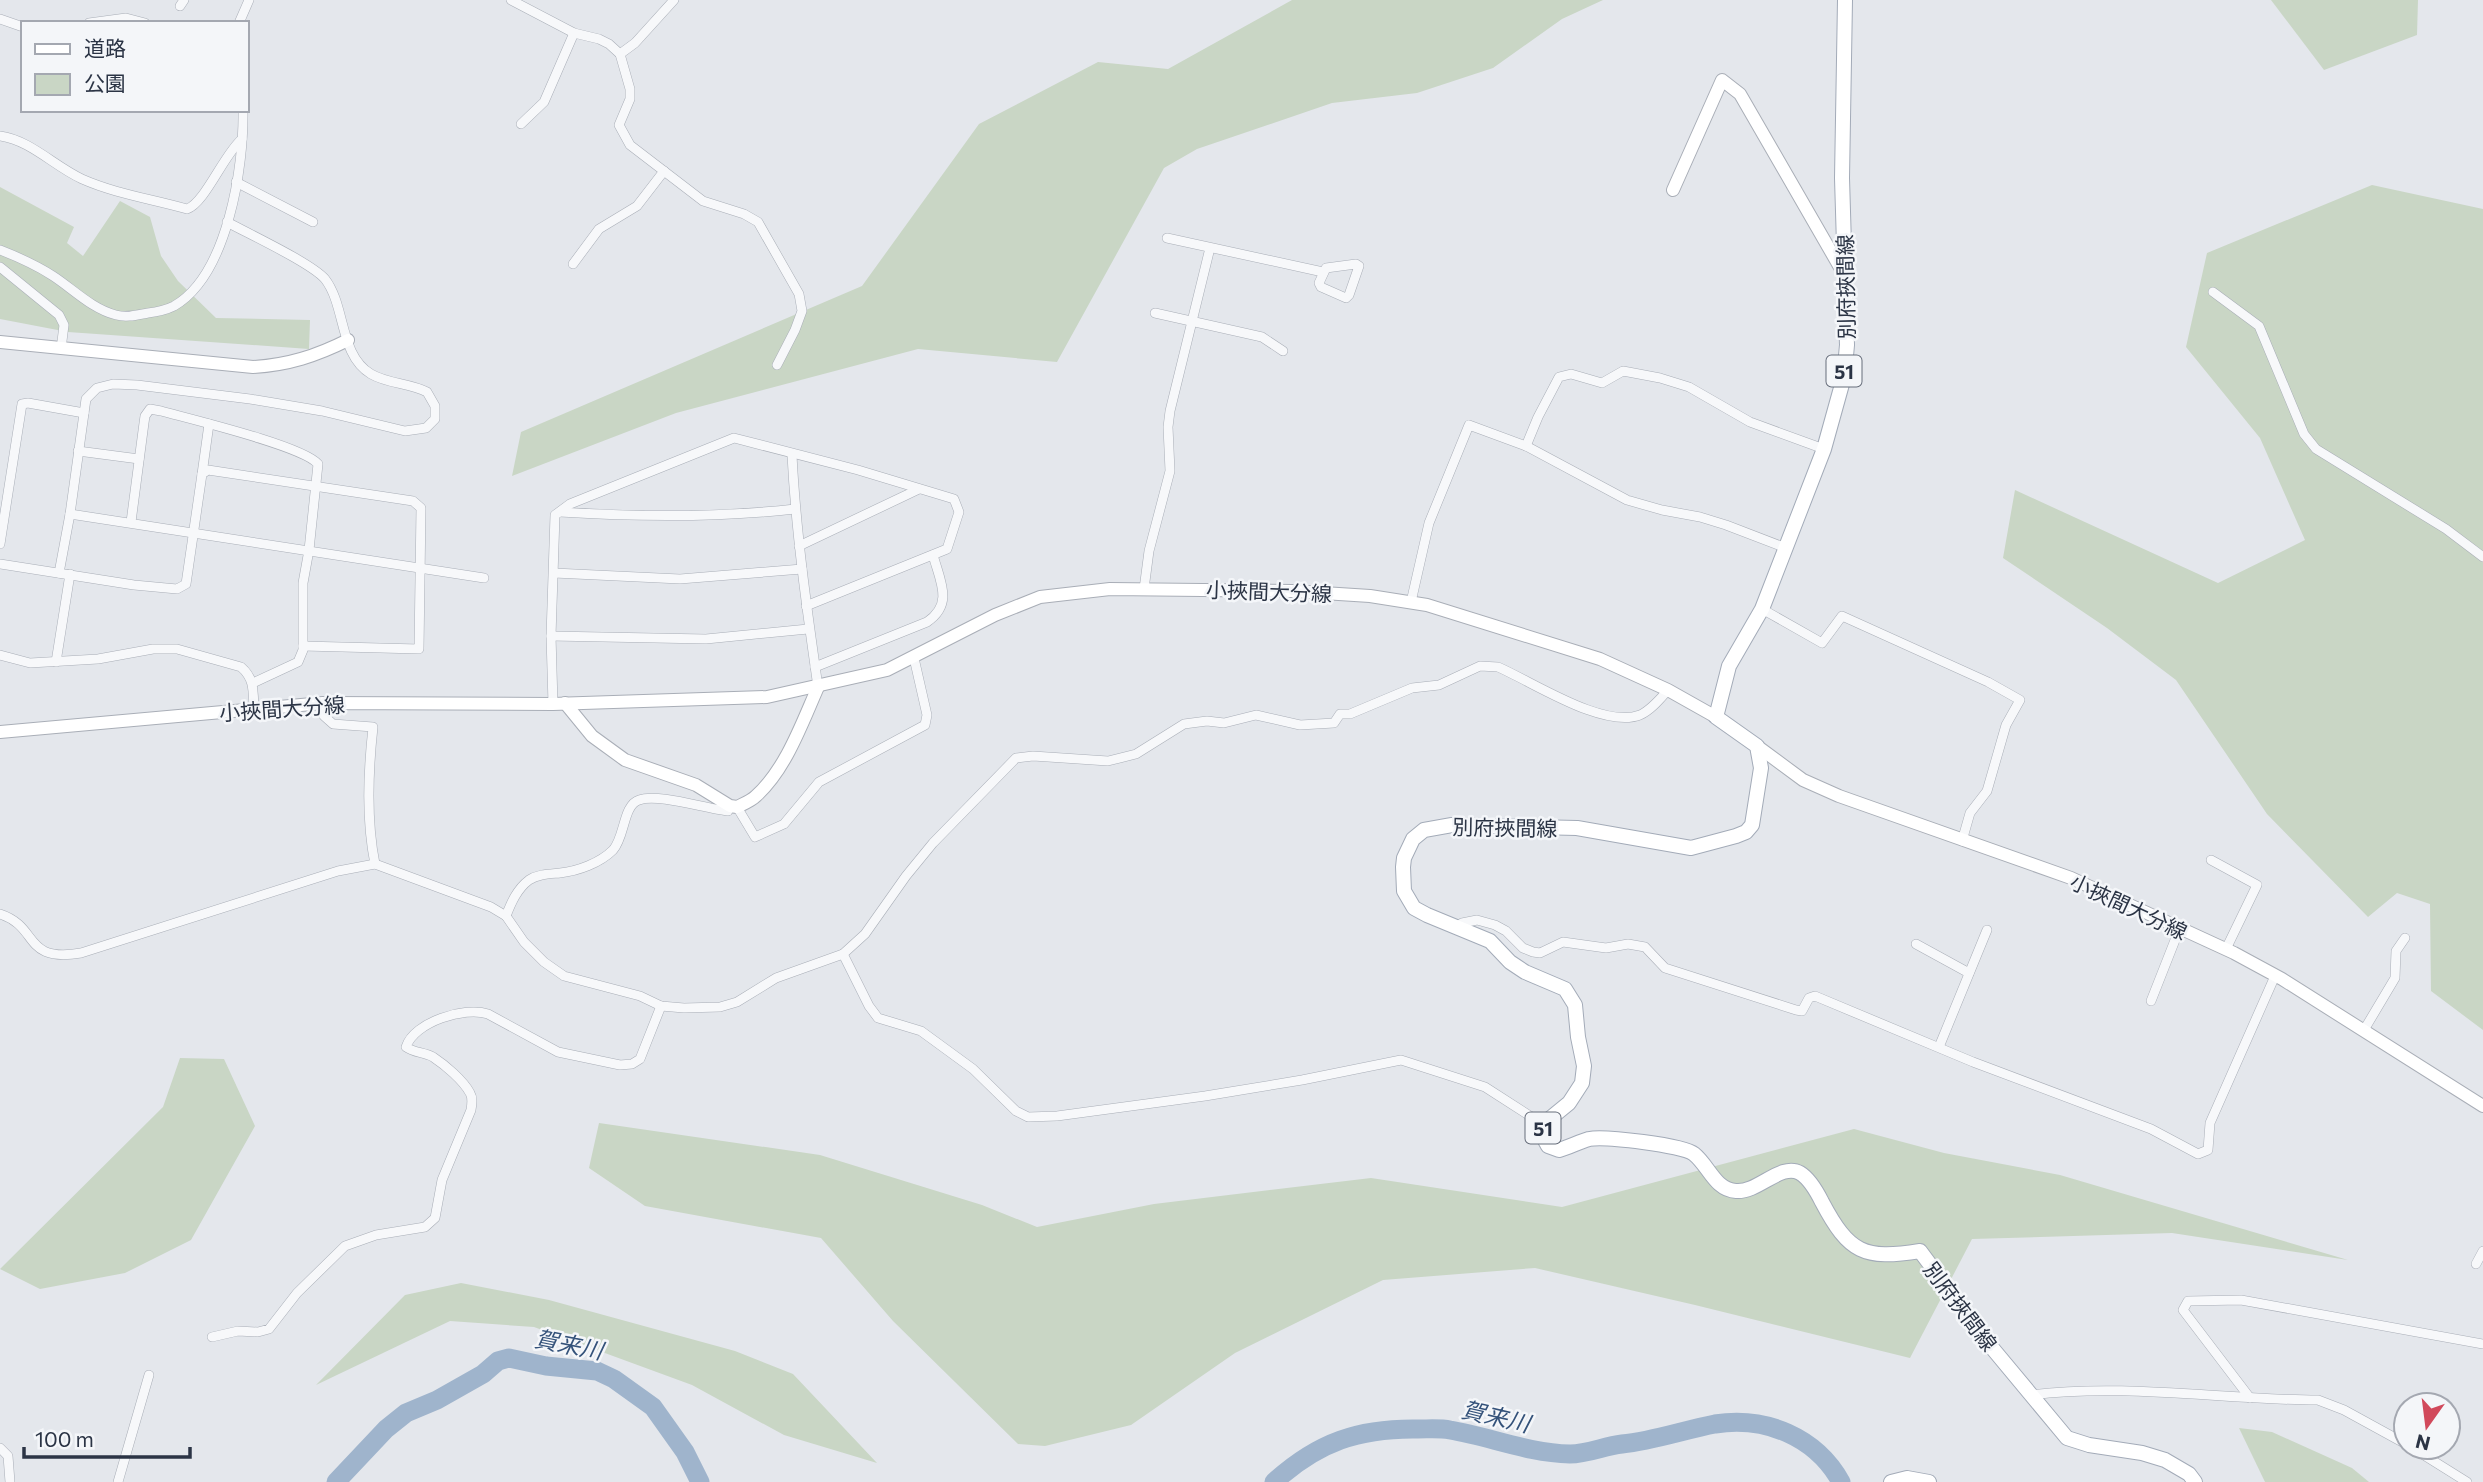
<svg xmlns="http://www.w3.org/2000/svg" width="2483" height="1482" font-family="Commissioner,'Noto Sans JP',sans-serif">
<rect width="100%" height="100%" fill="#e4e7ec"/>
<g fill="#c9d6c5">
<path d="M1292,0H1603L1562,19L1493,68L1417,93L1332,103L1197,149L1164,168L1057,362L918,349L676,413L512,476L521,432L862,286L979,124L1098,62L1168,69Z"/>
<path d="M2271,0H2418L2417,35L2324,70Z"/>
<path d="M2372,185L2483,209V1030L2431,991L2430,904L2397,893L2368,917L2267,814L2176,680L2107,628L2003,558L2015,490L2218,583L2305,540L2260,438L2186,347L2207,253Z"/>
<path d="M0,187L74,227L67,243L83,256L120,201L150,217L161,256L178,281L216,318L310,320L309,349L68,332L0,319Z"/>
<path d="M180,1058L224,1059L255,1126L191,1240L125,1273L40,1289L0,1269L163,1107Z"/>
<path d="M599,1123L820,1155L982,1205L1037,1227L1154,1204L1371,1178L1562,1207L1854,1129L1944,1153L2060,1175L2348,1260L2172,1233L1972,1239L1910,1358L1695,1305L1535,1268L1383,1280L1235,1353L1131,1425L1045,1446L1018,1444L893,1321L821,1238L645,1206L589,1168Z"/>
<path d="M461,1283L549,1300L735,1351L793,1374L877,1463L784,1435L692,1385L534,1327L450,1321L316,1385L405,1295Z"/>
<path d="M2239,1428L2272,1432L2352,1468L2369,1482H2265Z"/>
</g>
<g fill="none" stroke-linecap="round" stroke-linejoin="round">
<g stroke="#9fb4cc" stroke-width="19">
<path d="M336,1482L386,1429L406,1413L437,1400L483,1374L498,1361L509,1358L546,1366L597,1371L614,1379L653,1407L685,1452L700,1482"/>
<path d="M1274,1482C1318,1442 1359,1428 1418,1429C1429,1429 1440,1428 1450,1430C1491,1437 1528,1453 1570,1454C1588,1454 1604,1446 1622,1444C1653,1441 1684,1430 1715,1424C1766,1416 1816,1437 1841,1482"/>
</g>
<defs>
<g id="street">
<path d="M511,0L574,33L599,39L609,44L620,54L630,89V99L619,125L630,145L703,201L744,214L758,222L799,294L802,311L795,330L777,365"/>
<path d="M180,6L184,0"/>
<path d="M0,19L23,27"/>
<path d="M89,23L126,18L145,23"/>
<path d="M239,23L249,0"/>
<path d="M620,54L635,43L674,0"/>
<path d="M521,124L544,102L574,33"/>
<path d="M0,136C30,140 54,166 82,179C116,194 152,199 187,209C205,203 224,154 242,139"/>
<path d="M236,182L313,222"/>
<path d="M1167,238L1323,272"/>
<path d="M0,250C18,257 36,265 53,276C73,289 92,309 116,315C127,318 137,315 148,313C157,312 166,310 174,306C228,275 244,166 243,110"/>
<path d="M573,264L599,229L637,206L664,171"/>
<path d="M1356,264L1359,266L1349,295L1346,298L1321,287L1319,283L1326,268Z"/>
<path d="M0,267L59,315L64,325L61,349"/>
<path d="M2213,292L2259,326L2304,434L2316,449L2446,529L2483,557"/>
<path d="M1155,313L1262,337L1283,351"/>
<path d="M1526,446L1538,417L1559,377L1571,374L1602,383L1623,371L1660,378L1689,387L1750,422L1824,449"/>
<path d="M78,451L139,459"/>
<path d="M792,455C796,533 807,610 818,687"/>
<path d="M202,474L209,424"/>
<path d="M560,512C639,517 715,518 795,509"/>
<path d="M70,514L484,578"/>
<path d="M131,522L144,423L145,416L150,409L161,411C190,419 303,446 318,464L309,550L303,583V650L298,662L253,683"/>
<path d="M0,544L22,404L28,403L84,413"/>
<path d="M799,546L919,489"/>
<path d="M0,564L134,585L177,589L186,584L202,474L208,470L413,501L421,508L419,649L303,646"/>
<path d="M59,573L70,514L86,399L97,388L113,384L137,385L250,399L322,411L405,431L426,428L435,419V406L427,392C410,383 388,384 371,374C339,355 346,306 325,279C311,263 249,234 227,222"/>
<path d="M554,573L680,579L802,569"/>
<path d="M1144,589L1149,551L1170,471L1168,427L1170,411L1210,248"/>
<path d="M1411,602L1429,523L1469,425L1526,446L1627,500L1662,510L1700,517L1726,525L1786,548"/>
<path d="M1762,609L1822,643L1842,616L1988,682L2020,700L2006,725L1987,791L1970,813L1962,841"/>
<path d="M551,636L706,639L808,629"/>
<path d="M0,655L30,663L98,659L153,649H177L241,667C255,679 253,692 254,710"/>
<path d="M56,662L70,574"/>
<path d="M815,667L927,622C954,604 940,581 933,555"/>
<path d="M323,703L324,716L333,724L373,727C368,773 366,819 375,864"/>
<path d="M553,704L551,636L555,515L570,504L734,438L858,470L954,499L959,512L947,549L806,606"/>
<path d="M737,807L755,837L784,824L819,782L925,725L927,715L914,658"/>
<path d="M2211,860L2257,885L2226,949"/>
<path d="M0,914C40,927 22,963 81,953L338,871L375,864L491,907L506,916L524,942L544,962L564,976L640,996L661,1006L684,1008L720,1007L737,1002L776,978L843,954L865,934L906,876L933,843L1016,758L1033,756L1108,761L1136,754L1184,724L1207,721L1224,723L1256,715L1300,725L1334,723L1340,714H1350L1412,688L1439,685L1480,666L1498,667C1533,682 1603,729 1640,715C1651,710 1660,699 1668,690"/>
<path d="M506,916C511,903 517,889 529,880C538,874 549,874 560,873C578,871 600,863 613,850C625,837 623,805 639,800C658,793 706,809 728,811L730,806"/>
<path d="M1456,927L1462,923L1477,920L1495,925L1506,931L1523,948L1533,952L1540,953L1563,942L1606,948L1628,944L1645,947L1665,968L1796,1010L1802,1011L1809,998L1815,996L1973,1062L2151,1129L2198,1154L2208,1150L2210,1123L2275,976"/>
<path d="M1916,944L1969,973"/>
<path d="M843,954L869,1006L878,1018L921,1031L973,1069L1016,1111L1028,1117L1057,1116L1205,1096L1302,1080L1401,1060L1485,1087L1544,1125"/>
<path d="M2151,1001L2179,930"/>
<path d="M2364,1030L2395,978L2396,951L2405,938"/>
<path d="M1939,1047L1987,930"/>
<path d="M2476,1264L2483,1251"/>
<path d="M212,1337L238,1331L258,1332L269,1329L297,1293L345,1246L376,1235L425,1227L435,1218L442,1180L471,1110C472,1104 473,1098 470,1093C463,1080 445,1065 433,1057C424,1052 414,1053 406,1047C414,1022 465,1006 488,1014L558,1052L620,1065L632,1064L640,1059L661,1006"/>
<path d="M2031,1395C2127,1383 2222,1400 2318,1400L2344,1410L2406,1444"/>
<path d="M2250,1398L2183,1310L2188,1301L2241,1300L2483,1344"/>
<path d="M2411,1447L2467,1482"/>
<path d="M0,1448L8,1456L10,1482"/>
<path d="M118,1482L149,1375"/>
</g>
<g id="secondary">
<path d="M1673,190L1722,80L1740,94L1845,276"/>
<path d="M0,342L253,367C288,365 316,356 348,340"/>
<path d="M565,703L592,736L625,760L696,785L730,806L737,807C743,804 751,801 756,796C786,769 802,723 818,687"/>
<path d="M0,732L323,703L553,704L767,697L887,670L995,615L1040,597L1110,589L1292,591L1370,596L1427,605L1600,659L1668,690L1716,717"/>
<path d="M1757,746L1803,780L1839,796L2071,878L2234,953L2282,979L2483,1106"/>
</g>
<g id="primary">
<path d="M1845,0L1842,178L1847,345L1844,377L1824,449L1762,609L1729,666L1716,717L1757,746L1761,768L1752,825L1746,832L1736,836L1691,848L1577,828L1452,825L1424,830L1413,839L1404,858L1403,867L1404,891L1414,908L1427,915L1490,941L1510,962L1525,972L1565,989L1575,1005L1578,1037L1584,1066L1582,1083L1569,1103L1547,1121L1542,1135L1548,1146L1559,1150C1569,1147 1579,1142 1589,1139C1604,1136 1683,1145 1694,1154C1709,1166 1715,1190 1736,1191C1758,1193 1781,1162 1800,1173C1810,1179 1817,1192 1822,1202C1849,1253 1864,1260 1920,1251L1993,1349L2067,1438L2089,1445L2142,1453L2165,1460L2189,1474L2195,1482"/>
<path d="M1891,1482L1907,1478L1929,1482"/>
</g>
</defs>
<use href="#street" stroke="#a9aeb7" stroke-width="10"/>
<use href="#secondary" stroke="#a9aeb7" stroke-width="14"/>
<use href="#primary" stroke="#a3abb8" stroke-width="16"/>
<use href="#street" stroke="#f7f8fa" stroke-width="9"/>
<use href="#secondary" stroke="#fff" stroke-width="12"/>
<use href="#primary" stroke="#fff" stroke-width="14"/>
</g>
<g text-anchor="middle" dominant-baseline="central" stroke-width="5" stroke-linejoin="round" paint-order="stroke">
<g fill="#f4f6f9" stroke="#676e7b" stroke-width="2">
<rect x="1826.5" y="355.5" width="35" height="31" rx="5"/>
<rect x="1525.5" y="1112.5" width="35" height="31" rx="5"/>
</g>
<g font-size="19" font-weight="bold" fill="#2b3445">
<text x="1844" y="371">51</text>
<text x="1543" y="1128">51</text>
</g>
<g font-size="21" fill="#2b3445" stroke="#f4f6f9">
<text transform="translate(1845 287) rotate(-91)">別府挾間線</text>
<text transform="translate(1269 591) rotate(2)">小挾間大分線</text>
<text transform="translate(282 708) rotate(-4)">小挾間大分線</text>
<text transform="translate(1505 827) rotate(1)">別府挾間線</text>
<text transform="translate(2129 906) rotate(25)">小挾間大分線</text>
<text transform="translate(1961 1306) rotate(53)">別府挾間線</text>
</g>
<g font-size="23" font-style="italic" fill="#34527a" stroke="#f4f6f9">
<text transform="translate(569 1344) rotate(11)">賀来川</text>
<text transform="translate(1496 1416) rotate(13)">賀来川</text>
</g>
</g>
<rect x="21" y="21" width="228" height="91" fill="#f4f6f9" stroke="#a4a8b1" stroke-width="2"/>
<rect x="35" y="44" width="35" height="10" fill="#ffffff" stroke="#a4a8b1" stroke-width="2"/>
<text x="84" y="56" font-size="21" fill="#2b3445">道路</text>
<rect x="35" y="74" width="35" height="21" fill="#c9d6c5" stroke="#a4a8b1" stroke-width="2"/>
<text x="84" y="91" font-size="21" fill="#2b3445">公園</text>
<g transform="translate(2427 1426) rotate(194)"><circle r="33" fill="#f4f6f9" stroke="#a4a8b1" stroke-width="2"/>
<path d="M0-5L12 26L0 18L-12 26Z" fill="#d1495b"/>
<text y="-10" font-size="19" font-weight="bold" text-anchor="middle" fill="#2b3445">N</text>
</g>
<path d="M24 1447v10h166v-10" fill="none" stroke="#2b3445" stroke-width="3.5"/>
<text x="35" y="1447" font-size="21" fill="#2b3445" stroke="#f4f6f9" stroke-width="5" paint-order="stroke">100 m</text>
</svg>
